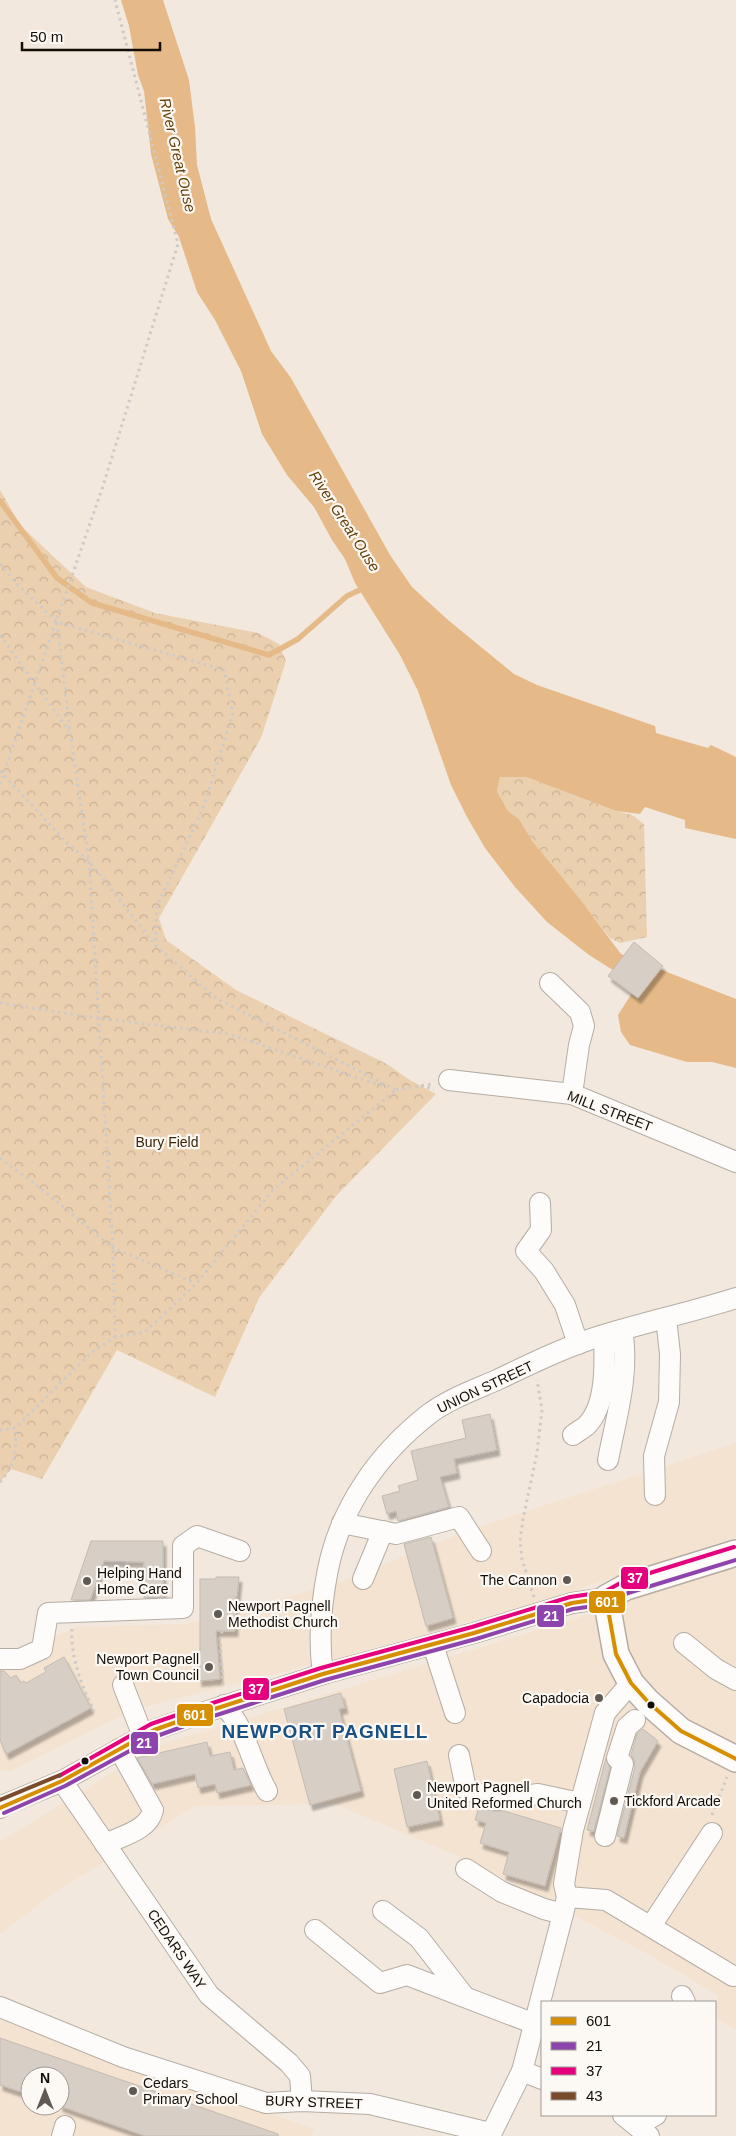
<svg xmlns="http://www.w3.org/2000/svg" width="736" height="2136" font-family="Arial,sans-serif">
<defs>
<pattern id="forest-crowns" width="20" height="18" patternUnits="userSpaceOnUse" patternTransform="scale(1.25)"><rect width="20" height="18" fill="#ebd0b0"/><path d="M2 6a3 3 0 1 1 6 0M12 15a3 3 0 1 1 6 0" fill="none" stroke="#c9b196"/></pattern>
<filter id="shadow"><feDropShadow dx="3" dy="5.5" stdDeviation="1" flood-color="#0004"/></filter>
</defs>
<rect width="100%" height="100%" fill="#f2e8dd"/>
<g fill="#f4e3d0" fill-rule="evenodd">
<path d="M736,1443V1537L548,1599L350,1655L135,1709L11,1771L0,1770V1660L77,1627L185,1624L338,1583L464,1532Z"/>
<path d="M736,1564V2029L715,2018L718,1995L648,1954L468,1860L335,1804L195,1806L58,1890L0,1934V1842L153,1747L577,1618Z"/>
<path d="M0,2019L314,2129L310,2136H0ZM30,2076H60V2106H30Z"/>
</g>
<g fill="url(#forest-crowns)">
<path d="M0,490L21,526L86,587L155,613L258,633L279,644L286,661L261,738L159,918L166,940L236,990L387,1064L410,1080L436,1094L336,1196L259,1298L215,1397L117,1350L42,1479L11,1469L0,1482Z"/>
<path d="M500,777H526L616,811L632,815L644,824L647,937L620,943L610,938L533,842L519,819L508,811L497,791Z"/>
</g>
<path fill="#e5ba88" d="M121,0H163L189,80L195,127L197,165L211,219L271,351L291,378L390,555L412,587L448,620L514,674L537,685L655,726L656,733L708,748L711,745L736,757V839L685,828V820L645,807L640,814L616,811L526,777H500L497,791L508,811L519,819L533,842L579,898L621,954L736,999V1068L712,1062H687L630,1045L621,1032L618,1015L634,990L616,972L589,955L547,922L515,887L485,848L467,817L451,785L418,691L400,655L355,583L345,559L332,540L314,507L287,475L262,434L241,371L215,320L197,292L179,237L168,219L151,154L144,91L138,75L129,26Z"/>
<g fill="none" stroke-linecap="round" stroke-linejoin="round">
<path stroke="#e5ba88" stroke-width="5.5" d="M0,501L57,578L92,603L269,655L298,639L347,596L366,587"/>
</g>
<g fill="#d7cfc6" stroke="#c3bbb3" filter="url(#shadow)">
<path d="M634,942L663,966L638,998L608,976Z"/>
<path d="M490,1414L497,1450L454,1459L457,1473L440,1477L449,1507L398,1521L396,1511L387,1514L382,1496L400,1491L398,1486L418,1480L411,1451L466,1438L462,1420Z"/>
<path d="M431,1537L453,1618L426,1626L404,1544Z"/>
<path d="M91,1541H163V1597L144,1598V1562L104,1561L90,1600H71Z"/>
<path d="M216,1577H239L237,1597H235V1631H216L220,1679L199,1681L197,1654H200V1579H216Z"/>
<path d="M64,1657L91,1708L6,1754L0,1740V1671H4L11,1678L16,1675L21,1683L24,1681L26,1683L46,1672L44,1668Z"/>
<path d="M341,1693L345,1708L339,1709L361,1791L310,1805L284,1709Z"/>
<path d="M643,1729L658,1741L640,1772L624,1838L617,1836L635,1767L634,1760L631,1755L637,1734Z"/>
<path d="M207,1742L210,1756L230,1752L234,1770L243,1768L251,1785L217,1793L215,1784L198,1788L195,1774L152,1784L137,1758Z"/>
<path d="M606,1758L610,1768L594,1831L587,1830Z"/>
<path d="M427,1761L440,1820L407,1827L394,1769Z"/>
<path d="M479,1807L492,1811H504L561,1828L545,1886L503,1874L509,1852L480,1843L486,1823L475,1820Z"/>
<path d="M0,2038L278,2134V2136H145L60,2106V2076H30V2095L0,2085Z"/>
</g>
<g fill="none" stroke-linecap="round" stroke-linejoin="round">
<defs>
<g id="minor">
<path d="M550,983L580,1012L584,1026L579,1045L572,1094"/>
<path d="M449,1080L572,1094L736,1162"/>
<path d="M540,1203L541,1230L526,1251L544,1271L565,1305L578,1344"/>
<path d="M573,1435C577,1432 582,1429 586,1426C607,1406 605,1362 604,1336"/>
<path d="M608,1460C616,1418 630,1373 622,1330"/>
<path d="M655,1495L654,1456L669,1402L670,1354L666,1318"/>
<path d="M342,1523L396,1534L459,1517L481,1551"/>
<path d="M363,1579L383,1531"/>
<path d="M684,1643L716,1669L736,1680"/>
<path d="M433,1645L455,1713"/>
<path d="M0,1659H20L42,1649L48,1613L183,1608V1546L197,1536L240,1551"/>
<path d="M323,1674C318,1639 321,1604 328,1569C341,1506 379,1453 429,1414C449,1399 474,1390 497,1380C528,1365 561,1349 594,1338C641,1323 689,1313 736,1298"/>
<path d="M123,1685L143,1736"/>
<path d="M224,1705C247,1730 251,1763 267,1791"/>
<path d="M459,1755L466,1789L496,1800L538,1794L580,1803"/>
<path d="M62,1781L209,1995L289,2063L300,2076L302,2101"/>
<path d="M0,1808L4,1805L62,1781L154,1730L196,1715L323,1674L474,1633L572,1603L606,1598"/>
<path d="M605,1836L623,1764L617,1758L627,1727L635,1720"/>
<path d="M105,1844C122,1836 149,1830 153,1810L119,1749"/>
<path d="M466,1869L502,1892L544,1909L563,1914"/>
<path d="M567,1897L606,1900L733,1976"/>
<path d="M383,1911L419,1938L464,1996"/>
<path d="M651,1926L712,1833"/>
<path d="M315,1930L380,1983L407,1975L535,2024"/>
<path d="M682,1996L685,2002"/>
<path d="M0,2007L123,2057L266,2103L302,2101L370,2104L490,2133"/>
<path d="M522,2071L542,2079"/>
<path d="M623,2115L649,2136"/>
<path d="M638,2125L656,2115"/>
<path d="M62,2136L65,2126"/>
<path d="M490,2136L522,2071L563,1914L567,1897L564,1884L573,1830L605,1713L631,1683"/>
</g>
<path id="major" d="M736,1553L626,1587L606,1598L616,1654L631,1683L648,1702L681,1731L736,1759"/>
</defs>
<use href="#minor" stroke="#b5ada4" stroke-width="22"/>
<use href="#major" stroke="#b5ada4" stroke-width="28"/>
<g stroke="#cecac7" stroke-width="3" stroke-dasharray="2.5 4" stroke-linecap="butt">
<path d="M0,564L18,585L57,622L224,670L233,714L203,808L157,906L155,945"/>
<path d="M57,623L70,731L89,861L113,1248L115,1337"/>
<path d="M0,635L69,731"/>
<path d="M0,771L67,843L89,861L155,945L216,998L396,1090"/>
<path d="M0,784L103,486L178,244L115,0"/>
<path d="M0,1003L97,1018L229,1034L385,1087"/>
<path d="M421,1086L434,1089"/>
<path d="M396,1090L432,1084"/>
<path d="M0,1158L44,1191L113,1248L195,1283"/>
<path d="M0,1430L15,1428L92,1352L115,1337L145,1332L196,1284L273,1190L396,1090"/>
<path d="M0,1482C16,1463 17,1452 15,1428"/>
<path d="M534,1597L522,1559L520,1541L523,1519L537,1453L542,1410L537,1380"/>
<path d="M72,1629C70,1656 82,1687 94,1711"/>
<path d="M222,1631L220,1639L223,1687"/>
<path d="M712,1815L727,1777"/>
</g>
<use href="#minor" stroke="#fdfcfa" stroke-width="20"/>
<use href="#major" stroke="#fdfcfa" stroke-width="25"/>
<defs>
<path id="bus-1" d="M0,1808L62,1781L154,1730L196,1715L323,1674L474,1633L572,1603L606,1598L616,1654L631,1683L648,1702L681,1731L736,1759"/>
<path id="bus-2" d="M4,1813L65,1786L157,1736L198,1721L325,1680L476,1639L573,1609L608,1604L628,1593L736,1560"/>
<path id="bus-3" d="M59,1776L151,1724L194,1709L321,1668L472,1627L570,1597L604,1592L624,1581L734,1547"/>
<path id="bus-4" d="M0,1800L60,1775"/>
</defs>
<use href="#bus-1" stroke="#fcf8f4" stroke-width="8"/>
<use href="#bus-2" stroke="#fcf8f4" stroke-width="8"/>
<use href="#bus-3" stroke="#fcf8f4" stroke-width="8"/>
<use href="#bus-4" stroke="#fcf8f4" stroke-width="8"/>
<use href="#bus-1" stroke="#d58f01" stroke-width="4"/>
<use href="#bus-2" stroke="#8e44ad" stroke-width="4"/>
<use href="#bus-3" stroke="#e5007d" stroke-width="4"/>
<use href="#bus-4" stroke="#7a4b2a" stroke-width="4"/>
</g>
<g fill="#615a52" stroke="#fcf8f4" stroke-width="2">
<circle cx="567" cy="1580" r="5"/>
<circle cx="87" cy="1581" r="5"/>
<circle cx="218" cy="1614" r="5"/>
<circle cx="209" cy="1667" r="5"/>
<circle cx="599" cy="1698" r="5"/>
<circle cx="417" cy="1795" r="5"/>
<circle cx="614" cy="1801" r="5"/>
<circle cx="133" cy="2091" r="5"/>
</g>
<g fill="#130d07" stroke="#fcf8f4" stroke-width="2">
<circle cx="651" cy="1705" r="4.5"/>
<circle cx="85" cy="1761" r="4.5"/>
</g>
<g text-anchor="middle" dominant-baseline="central" stroke-width="4.5" stroke-linejoin="round" paint-order="stroke">
<g font-size="14" fill="#130d07" stroke="#fcf8f4">
<text transform="translate(610 1111) rotate(21)">MILL STREET</text>
<text transform="translate(485 1387) rotate(-25)">UNION STREET</text>
<text transform="translate(177 1949) rotate(56)">CEDARS WAY</text>
<text transform="translate(314 2102) rotate(2)">BURY STREET</text>
</g>
<g font-size="14" fill="#3d2608" stroke="#fcf8f4">
<text x="167" y="1142">Bury Field</text>
</g>
<g font-size="14" fill="#130d07" stroke="#fcf8f4" text-anchor="start">
<text x="97" y="1573">Helping Hand<tspan x="97" dy="16">Home Care</tspan></text>
<text x="557" y="1580" text-anchor="end">The Cannon</text>
<text x="228" y="1606">Newport Pagnell<tspan x="228" dy="16">Methodist Church</tspan></text>
<text x="199" y="1659" text-anchor="end">Newport Pagnell<tspan x="199" dy="16">Town Council</tspan></text>
<text x="589" y="1698" text-anchor="end">Capadocia</text>
<text x="427" y="1787">Newport Pagnell<tspan x="427" dy="16">United Reformed Church</tspan></text>
<text x="624" y="1801">Tickford Arcade</text>
<text x="143" y="2083">Cedars<tspan x="143" dy="16">Primary School</tspan></text>
</g>
<g font-size="15" font-style="italic" fill="#65400a" stroke="#fcf8f4">
<text transform="translate(178 155) rotate(77)">River Great Ouse</text>
<text transform="translate(345 521) rotate(57)">River Great Ouse</text>
</g>
<g font-size="19" font-weight="bold" letter-spacing="1" fill="#1a5082" stroke="#fcf8f4">
<text x="325" y="1731">NEWPORT PAGNELL</text>
</g>
</g>
<g stroke="#fcf8f4" stroke-width="2">
<rect x="620" y="1566" width="29" height="24" rx="5" fill="#e5007d"/>
<rect x="588" y="1590" width="38" height="24" rx="5" fill="#d58f01"/>
<rect x="536" y="1604" width="29" height="24" rx="5" fill="#8e44ad"/>
<rect x="242" y="1677" width="28" height="24" rx="5" fill="#e5007d"/>
<rect x="176" y="1703" width="38" height="24" rx="5" fill="#d58f01"/>
<rect x="130" y="1731" width="29" height="24" rx="5" fill="#8e44ad"/>
</g>
<g font-size="14" text-anchor="middle" font-weight="bold" fill="#fff">
<text x="635" y="1583">37</text>
<text x="607" y="1607">601</text>
<text x="551" y="1621">21</text>
<text x="256" y="1694">37</text>
<text x="195" y="1720">601</text>
<text x="144" y="1748">21</text>
</g>
<rect x="541" y="2001" width="175" height="115" fill="#fcf8f4" stroke="#9f9a95"/>
<rect x="551" y="2017" width="25" height="8" fill="#d58f01" stroke="#9f9a95"/>
<text x="586" y="2026" font-size="15" fill="#130d07">601</text>
<rect x="551" y="2042" width="25" height="8" fill="#8e44ad" stroke="#9f9a95"/>
<text x="586" y="2051" font-size="15" fill="#130d07">21</text>
<rect x="551" y="2067" width="25" height="8" fill="#e5007d" stroke="#9f9a95"/>
<text x="586" y="2076" font-size="15" fill="#130d07">37</text>
<rect x="551" y="2092" width="25" height="8" fill="#7a4b2a" stroke="#9f9a95"/>
<text x="586" y="2101" font-size="15" fill="#130d07">43</text>
<g transform="translate(45 2091)"><circle r="24" fill="#fcf8f4" stroke="#9f9a95"/>
<path d="M0-4L9 19L0 12L-9 19Z" fill="#615a52"/>
<text y="-8" font-size="14" font-weight="bold" text-anchor="middle" fill="#130d07">N</text>
</g>
<path d="M22 42v8h138v-8" fill="none" stroke="#130d07" stroke-width="2.5"/>
<text x="30" y="42" font-size="15" fill="#130d07" stroke="#fcf8f4" stroke-width="4" paint-order="stroke">50 m</text>
</svg>
